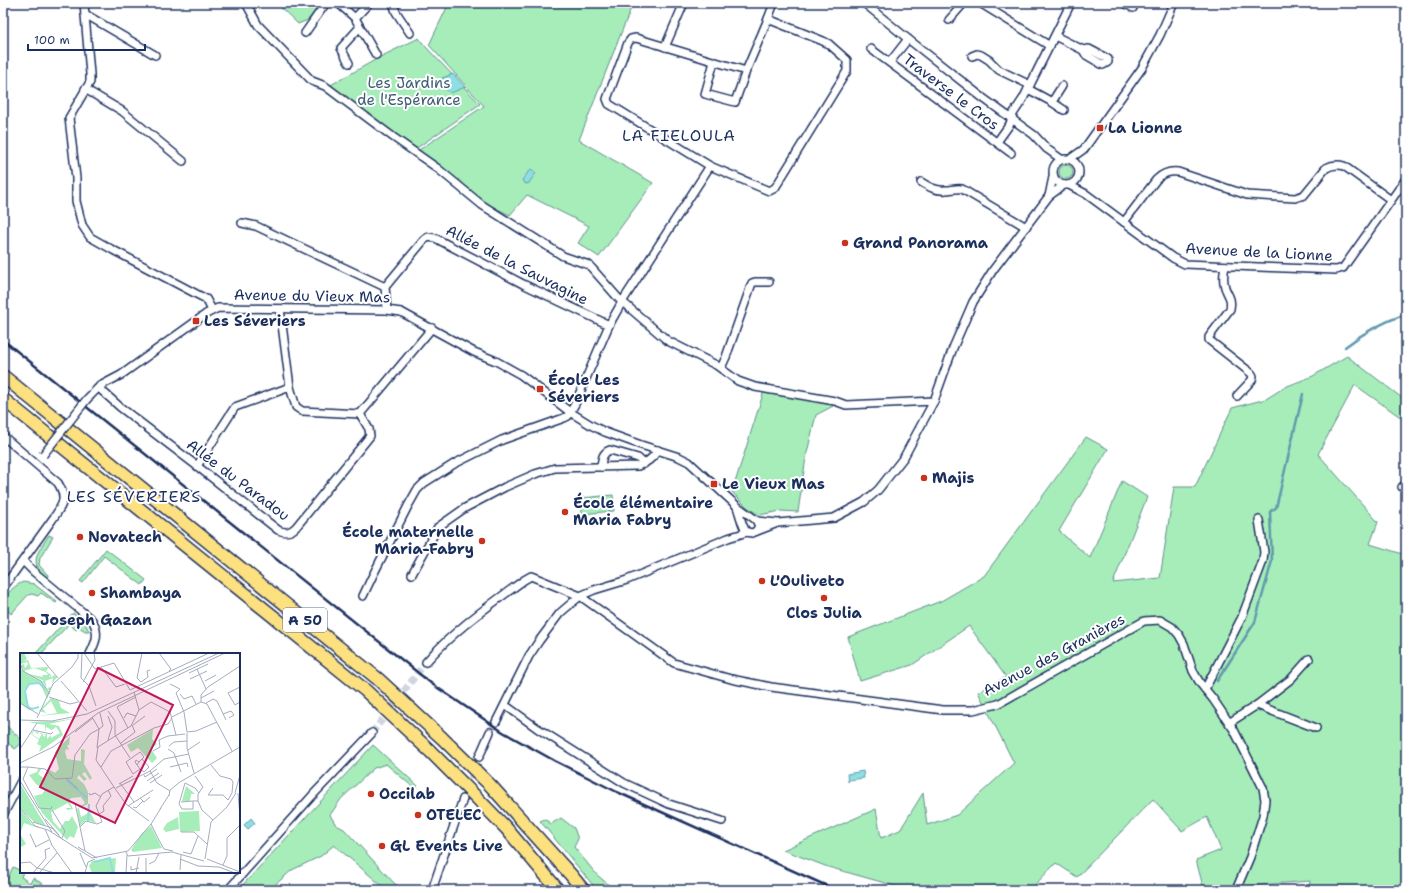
<svg xmlns="http://www.w3.org/2000/svg" width="1409" height="893" font-family="'Shantell Sans',sans-serif">
<rect width="100%" height="100%" fill="#fff"/>
<filter id="ink" filterUnits="userSpaceOnUse"><feTurbulence type="fractalNoise" baseFrequency=".025" numOctaves="2"/><feDisplacementMap in="SourceGraphic" scale="8" xChannelSelector="R" yChannelSelector="G"/><feConvolveMatrix kernelMatrix="1 2 1 2 8 2 1 2 1" color-interpolation-filters="sRGB"/></filter>
<g filter="url(#ink)">
<g fill="#a7edb9" stroke="#618e8c">
<path d="M276,3H321L308,20L298,24Z"/>
<path d="M449,3H526L532,6L534,3H633L579,140L653,183L599,257L578,243L589,226L527,195L510,215L485,203L419,150L484,106L429,45Z"/>
<path d="M419,38L425,46L480,104L414,150L329,86L382,56Z"/>
<circle cx="1066" cy="172" r="7"/>
<path d="M1347,356L1406,401V421L1355,385L1318,454L1378,522L1370,544L1406,555V890H1309L1310,881L1247,886L1237,890H1204L1196,860L1221,850L1207,817L1182,831L1153,799L1077,877L1056,863L1030,890H910L828,867L783,850L876,809L881,838L900,830L923,793L927,825L957,815L1014,763L978,692L1006,677L969,626L912,665L860,681L848,637L941,601L984,576L1086,437L1108,449L1059,531L1090,558L1122,481L1147,497L1113,583L1160,578L1174,487H1195L1232,408L1266,399L1285,387L1313,376Z"/>
<path d="M764,391L835,405L816,415L806,457L798,512L781,511L759,515L747,507L732,492Z"/>
<path d="M613,495L614,511L582,514L581,498Z"/>
<path d="M49,535L53,537L40,558L39,565L48,575V579C27,563 38,552 49,535Z"/>
<path d="M106,549L146,580L142,585L104,556L83,583L80,581Z"/>
<path d="M23,582L34,584L57,602L56,603L41,593L38,596L32,594L28,595L11,614L7,610L3,614C3,598 8,589 23,582Z"/>
<path d="M73,613L85,623L89,631H85L79,627L76,630L69,624L41,654L36,653Z"/>
<path d="M3,723L21,739V744L15,749L5,740L3,742Z"/>
<path d="M373,745L418,786L414,788L386,764L374,768L341,799L330,815L336,825L344,829L394,883L403,890H387L334,845L321,856L292,870L269,890H238Z"/>
<path d="M561,818L574,828L578,839L574,847L597,875L615,890H597L540,821L545,819L551,824Z"/>
<path d="M13,867L23,872L21,877L30,883L33,878L43,884V888L42,890H8L4,886Z"/>
</g>
<g fill="#8edfe4" stroke="#6099ae">
<path d="M453,74L465,87L451,93L444,88L442,78Z"/>
<path d="M531,169L536,173L528,184L524,183L522,180Z"/>
<path d="M863,771L864,778L849,780L848,782L847,774Z"/>
<path d="M251,818L255,823L248,829L244,825Z"/>
</g>
<g fill="none" stroke-linecap="round" stroke-linejoin="round">
<g stroke="#6099ae" stroke-width="2.5">
<path d="M1345,347C1364,332 1383,322 1406,314"/>
<path d="M1217,681L1255,622L1272,561L1270,512L1272,510L1276,508L1303,394"/>
</g>
<g stroke="#d1d5df" stroke-width="7" stroke-dasharray="7 3.5" stroke-linecap="butt">
<path d="M490,732L496,722"/>
<path d="M372,733L426,662"/>
<path d="M463,799L479,757"/>
</g>
<defs>
<g id="street">
<path d="M84,3L90,74V82L69,118L76,178V201L82,225L90,237L113,250L206,299L212,310"/>
<path d="M246,3L258,25L312,81L325,86L393,137L437,168L482,205L563,256L589,265L619,299L668,341L716,365L738,381L755,387L835,401L846,405L934,401"/>
<path d="M338,3L355,18"/>
<path d="M369,3L355,18L376,55"/>
<path d="M393,3L396,12L410,33"/>
<path d="M864,3L908,39L983,98L1034,135L1047,149L1061,159"/>
<path d="M980,3L1050,46"/>
<path d="M1124,3L1133,8"/>
<path d="M85,14L155,55"/>
<path d="M768,19L774,3"/>
<path d="M949,20L964,3"/>
<path d="M305,33L326,3"/>
<path d="M1055,36L1083,50L1086,55L1103,65L1108,62V59L1089,49L1083,50"/>
<path d="M665,47L684,3"/>
<path d="M871,49L1011,153"/>
<path d="M972,56L977,54L981,55L989,60L999,70L1030,85"/>
<path d="M714,62L705,94L735,102L746,71L768,19L823,41L829,44L847,60V71L775,188L769,191L710,166L609,104L607,99L628,43L631,39L636,38C673,49 709,60 746,71"/>
<path d="M890,62L908,39"/>
<path d="M349,63L341,48L360,27"/>
<path d="M85,89L122,111L183,161"/>
<path d="M1028,89L1052,102L1064,110"/>
<path d="M1052,102L1062,86"/>
<path d="M997,142L1010,124L1013,114L1023,99L1071,3"/>
<circle cx="1066" cy="172" r="13"/>
<path d="M1070,159L1084,149L1142,68L1160,35L1174,3"/>
<path d="M921,182C929,187 936,191 946,190C952,190 955,188 962,189L1026,227"/>
<path d="M1069,185L1086,194L1173,258L1185,264L1336,270L1343,268L1406,179"/>
<path d="M1049,196L1053,177"/>
<path d="M1124,222L1156,180C1163,173 1169,171 1178,172L1247,195L1295,198L1304,195L1326,168C1332,165 1337,164 1344,166L1391,200"/>
<path d="M242,223L256,226L385,287"/>
<path d="M1225,266C1224,271 1223,277 1224,283C1225,294 1233,296 1230,309L1209,337V340L1251,373L1253,376L1252,380L1237,396"/>
<path d="M280,309L290,387L296,407L302,411L360,414"/>
<path d="M387,310L385,287L424,240L428,237L435,238L523,284L609,325"/>
<path d="M721,368L726,357L752,283L755,282H769"/>
<path d="M100,386L101,390L120,407L197,466L278,530C285,533 290,533 296,527L370,436L369,429L360,414L432,328"/>
<path d="M87,399L100,386L121,375L206,314L218,308L387,310L401,312L474,352L496,361L521,375L570,412L591,425L605,432L641,445L679,457L689,462L737,506L756,520L759,526L756,531"/>
<path d="M3,436L58,483C68,499 62,506 52,520L3,588"/>
<path d="M197,466L235,407L290,387"/>
<path d="M601,467C602,459 602,453 610,450L638,458L644,464"/>
<path d="M1402,487L1406,484"/>
<path d="M737,507C740,514 742,528 747,532"/>
<path d="M757,521L778,523L834,518L864,502L878,490L904,457L934,401L953,348L973,302L993,270L1049,196L1064,185"/>
<path d="M23,561L34,572L92,620C100,633 96,642 90,654"/>
<path d="M412,574L438,527L465,508L505,487L535,474L555,468L638,466C647,463 653,458 658,450"/>
<path d="M363,596L372,577L408,506L417,490L424,483L454,464L502,440L564,418L568,416L575,404L609,325L622,302L710,166"/>
<path d="M426,662C454,630 490,605 524,580L531,576L580,596L674,663L731,679L771,687L943,710H973L998,704L1144,621L1160,620L1172,627L1179,635L1184,644L1193,671L1200,683L1213,699L1234,730L1263,788L1265,800L1263,816L1250,857L1236,890"/>
<path d="M1205,689L1242,617L1263,561L1264,552L1259,520"/>
<path d="M505,705L537,728L624,783L669,804L722,821"/>
<path d="M1257,705L1291,679L1309,659"/>
<path d="M496,722L529,656L539,641L560,613L580,596L594,590L627,580L728,538L747,532L752,533L775,524"/>
<path d="M1229,723L1257,705L1316,728"/>
<path d="M479,757L490,732"/>
<path d="M3,815L21,781"/>
<path d="M228,890L312,796L372,733"/>
<path d="M432,890L463,799"/>
</g>
<g id="highway">
<path d="M3,376L378,679L442,738L491,786L571,875L583,890"/>
<path d="M3,399L366,691L430,751L476,797L506,828L558,890"/>
</g>
</defs>
<use href="#street" stroke="#1b2f5e" stroke-width="10"/>
<use href="#highway" stroke="#1b2f5e" stroke-width="15"/>
<use href="#street" stroke="#fff" stroke-width="7"/>
<use href="#highway" stroke="#fde080" stroke-width="12"/>
<path stroke="#1b2f5e" stroke-width="2.5" d="M3,340L432,684L503,732L555,761L617,792L836,890"/>
<defs>
<path id="street-bridge" d="M43,455L87,399"/>
</defs>
<use href="#street-bridge" stroke="#1b2f5e" stroke-width="10" stroke-linecap="butt"/>
<use href="#street-bridge" stroke="#fff" stroke-width="7"/>
</g>
</g>
<g fill="#c8321e" stroke="#fff" stroke-width="1.5">
<rect x="1096" y="124" width="8" height="8" rx="2"/>
<circle cx="845" cy="243" r="4"/>
<rect x="192" y="317" width="8" height="8" rx="2"/>
<rect x="536" y="385" width="8" height="8" rx="2"/>
<circle cx="924" cy="478" r="4"/>
<rect x="710" y="480" width="8" height="8" rx="2"/>
<circle cx="565" cy="512" r="4"/>
<circle cx="80" cy="537" r="4"/>
<circle cx="482" cy="541" r="4"/>
<circle cx="762" cy="581" r="4"/>
<circle cx="92" cy="593" r="4"/>
<circle cx="824" cy="598" r="4"/>
<circle cx="32" cy="620" r="4"/>
<circle cx="371" cy="794" r="4"/>
<circle cx="418" cy="815" r="4"/>
<circle cx="382" cy="846" r="4"/>
</g>
<g text-anchor="middle" dominant-baseline="central" stroke-width="4" stroke-linejoin="round" paint-order="stroke">
<rect fill="#fff" stroke="#5f6d8e" stroke-width="1" x="283" y="608" width="44" height="24" rx="3"/>
<g font-size="14" font-weight="bold" fill="#1b2f5e">
<text x="305" y="620">A 50</text>
</g>
<g font-size="15" fill="#3e5e75" stroke="#fff">
<text x="409" y="83">Les Jardins<tspan x="409" dy="17">de l'Espérance</tspan></text>
</g>
<g font-size="15" fill="#1b2f5e" stroke="#fff">
<text transform="translate(951 92) rotate(37)">Traverse le Cros</text>
<text transform="translate(1259 252) rotate(3)">Avenue de la Lionne</text>
<text transform="translate(517 265) rotate(27)">Allée de la Sauvagine</text>
<text transform="translate(312 296) rotate(1)">Avenue du Vieux Mas</text>
<text transform="translate(238 480) rotate(37)">Allée du Paradou</text>
<text transform="translate(1054 655) rotate(-28)">Avenue des Granières</text>
</g>
<g font-size="15" font-weight="bold" fill="#1b2f5e" stroke="#fff" text-anchor="start">
<text x="1108" y="128">La Lionne</text>
<text x="853" y="243">Grand Panorama</text>
<text x="204" y="321">Les Séveriers</text>
<text x="548" y="380">École Les<tspan x="548" dy="17">Séveriers</tspan></text>
<text x="932" y="478">Majis</text>
<text x="722" y="484">Le Vieux Mas</text>
<text x="573" y="503">École élémentaire<tspan x="573" dy="17">Maria Fabry</tspan></text>
<text x="474" y="532" text-anchor="end">École maternelle<tspan x="474" dy="17">Maria-Fabry</tspan></text>
<text x="88" y="537">Novatech</text>
<text x="770" y="581">L'Ouliveto</text>
<text x="100" y="593">Shambaya</text>
<text x="824" y="613" text-anchor="middle">Clos Julia</text>
<text x="40" y="620">Joseph Gazan</text>
<text x="379" y="794">Occilab</text>
<text x="426" y="815">OTELEC</text>
<text x="390" y="846">GL Events Live</text>
</g>
<g font-size="16" letter-spacing="1" fill="#1b2f5e" stroke="#fff">
<text x="679" y="135">LA FIELOULA</text>
<text x="134" y="496">LES SÉVERIERS</text>
</g>
</g>
<g transform="translate(20 653)">
<rect width="220" height="220" fill="#fff"/>
<path d="M0,0H4L7,6L4,8L8,7L11,15L29,14L26,18L32,23L28,24H32L34,22L37,24L32,31L33,25L25,28L27,35L31,34L30,39L22,28H24L9,21L23,24L22,22H28L26,19L14,15L4,18L1,12L4,11L5,15L8,11L7,9L1,11ZM0,16L21,28L29,41L27,46L20,30L8,31L4,38L10,58L0,50ZM31,45L39,48L41,55L50,60L18,63L37,60L31,48L23,56L26,60L19,58ZM62,64L29,71L39,73L43,82L19,99L21,93L17,91L19,87L11,81L13,78H14L19,79L18,81L14,78L12,81L19,86L22,81L19,80H22L24,84L26,82L23,81H27V86L31,82V85L40,80L36,74L32,77L26,74L25,80V72L8,69L38,68ZM133,76L132,86L137,91L131,96L137,105L132,110L118,95L111,99L107,92ZM50,83L49,92H47L49,97L46,96L45,99L47,106L61,108V96L65,97L64,111L72,125L70,127L65,119L62,121L67,126L64,128L59,122L57,125L64,131L68,139V151L59,155L61,164L70,159L76,170L66,167L60,173L57,156L65,150L61,144L51,145L49,148L53,156L47,157L46,155H51L48,150L31,159L33,168L40,176L45,168H49L52,163L58,174L54,185L50,183L47,187L22,160L14,143L22,141L25,137L16,131L9,122L17,119L18,116H21L18,121L25,126L28,116L35,120L39,116L35,99ZM0,130L19,162L26,173L14,169L0,155ZM166,133L175,141H171L170,148H162ZM0,156L12,171L21,176L4,170L0,181L6,191L1,194L0,193ZM179,158L180,178L160,179L159,159ZM158,164L159,176L146,179L143,176L147,170ZM131,173L142,195L113,199L111,197L122,180ZM96,205L95,220H72L69,213L72,208Z" fill="#a7edb9"/>
<path fill="none" stroke="#8edfe4" stroke-width="2" d="M19,54L12,56L8,54L5,38L9,31L19,30L25,36M46,127L67,145M68,168L69,151M74,209L90,205L93,220"/>
<path fill="none" stroke="#a4acbf" stroke-width="1" d="M17,0L38,25M62,0L61,25L69,33L76,53M64,0L75,16L94,10L110,37L189,0M139,0L151,16L149,18M0,10L3,18L21,28L30,41M81,14L96,34L105,31M177,16L186,36M169,20L188,11M170,26L187,18M41,28L67,58M185,28L196,22M63,29L75,7L74,0M121,29L117,25L122,0M121,29L128,24L127,18L130,17M150,31L160,36L156,40L164,59L167,79M220,34L208,40L215,52L220,49M160,41L164,46L172,43L176,51M29,44L50,51L58,49M181,45L194,38M181,49L187,51L212,98M181,49V42L188,34L220,13M0,50L18,61M186,50L193,46L197,48L206,67M119,57L131,49L150,59L156,82M88,58L95,68V82L110,105M203,61L211,58L214,62L209,65M72,64L79,76M152,64L181,49M17,65L33,31L52,14L58,5V0M104,65L107,60L116,63M0,67L32,68L67,61L199,0M113,72L125,63M108,75L97,54L116,44M13,77L31,81L33,79M55,79L73,65M167,79L176,78L197,69M167,80V95L174,120M88,87L92,74L88,63M139,87L148,83L165,81M101,90L115,79L112,72M149,93L154,89L167,88M78,94L111,73L119,57L114,39M78,94L76,107L96,137M77,95L79,76L83,73L80,60M0,96L17,70M148,96L154,100L161,119M168,97L180,89M133,98L140,94L139,87M0,110L33,94L78,60L205,0M117,112L119,109L124,104L120,99L106,109L113,121L120,116L115,109L116,107L119,109M191,112L200,123L211,126L213,129L212,140L208,147L203,142H188L193,135M0,114H8L3,126L19,155M8,114L25,116L35,126L52,125L55,102L70,81L79,76M81,114L91,98L134,75L148,71L152,65M150,114L167,110L168,114M120,116L124,119L129,114L122,106M130,118L137,130L150,138M124,122L125,124L137,116M175,123L183,134L178,141V148L182,157L193,167M46,125L58,136M0,128L32,179M127,128L139,120M100,130L114,149M130,130L142,122M99,131L113,123M96,135L130,118L144,106L169,101M96,137L106,151L129,168M69,140L70,142L75,140L81,144M215,140L220,122M218,140L220,164M149,143L150,137L160,129L220,94M120,145L124,149L130,144M178,148H173V156H162L159,151L165,130L175,135L179,140M161,149L173,148M55,150L65,198M108,153L133,137M113,154L116,155L123,148M0,155L15,173L28,177L72,205L108,198L131,171L141,155M19,155L31,156L32,153M140,156L149,142M32,157L45,178L42,185M79,161L84,158L83,153L91,143L88,137M25,166L39,182M13,169L32,175L43,187M131,171L139,187M60,174L66,168L77,171L82,169L76,153L82,141L94,134M25,176L32,192M161,179H174L187,191M10,181L16,194M139,187L144,196L153,198M31,191L52,220M15,194L29,187M58,194L77,205M106,199L108,203L152,199L184,208M163,199L171,201L178,183M60,200L66,214M126,205V220M160,206L178,213L199,214L215,220M185,206L191,169L207,154L216,140M187,206L220,219M0,210L10,209L17,215L35,220M129,211L135,208L139,200M203,212L207,203V185L220,172M111,213V217L119,215M160,217L161,202M13,220L26,205L25,197L30,195M19,220L37,200M65,220L68,209L75,206M106,220L107,202M116,220L119,204"/>
<path fill="#c2185b" fill-opacity="0.15" stroke="#c2185b" stroke-width="2" d="M78,15L153,52L95,170L20,134Z"/>
<rect width="220" height="220" fill="none" stroke="#1b2f5e" stroke-width="2"/>
</g>
<rect width="1409" height="893" fill="none" stroke="#fff" stroke-width="16"/>
<rect x="8" y="8" width="1393" height="877" fill="none" stroke="#1b2f5e" stroke-width="1.5" filter="url(#ink)"/>
<path d="M28 44v6h117v-6" fill="none" stroke="#1b2f5e" stroke-width="2"/>
<text x="34" y="44" font-size="12" fill="#1b2f5e" stroke="#ffffff" stroke-width="3" paint-order="stroke">100 m</text>
</svg>
